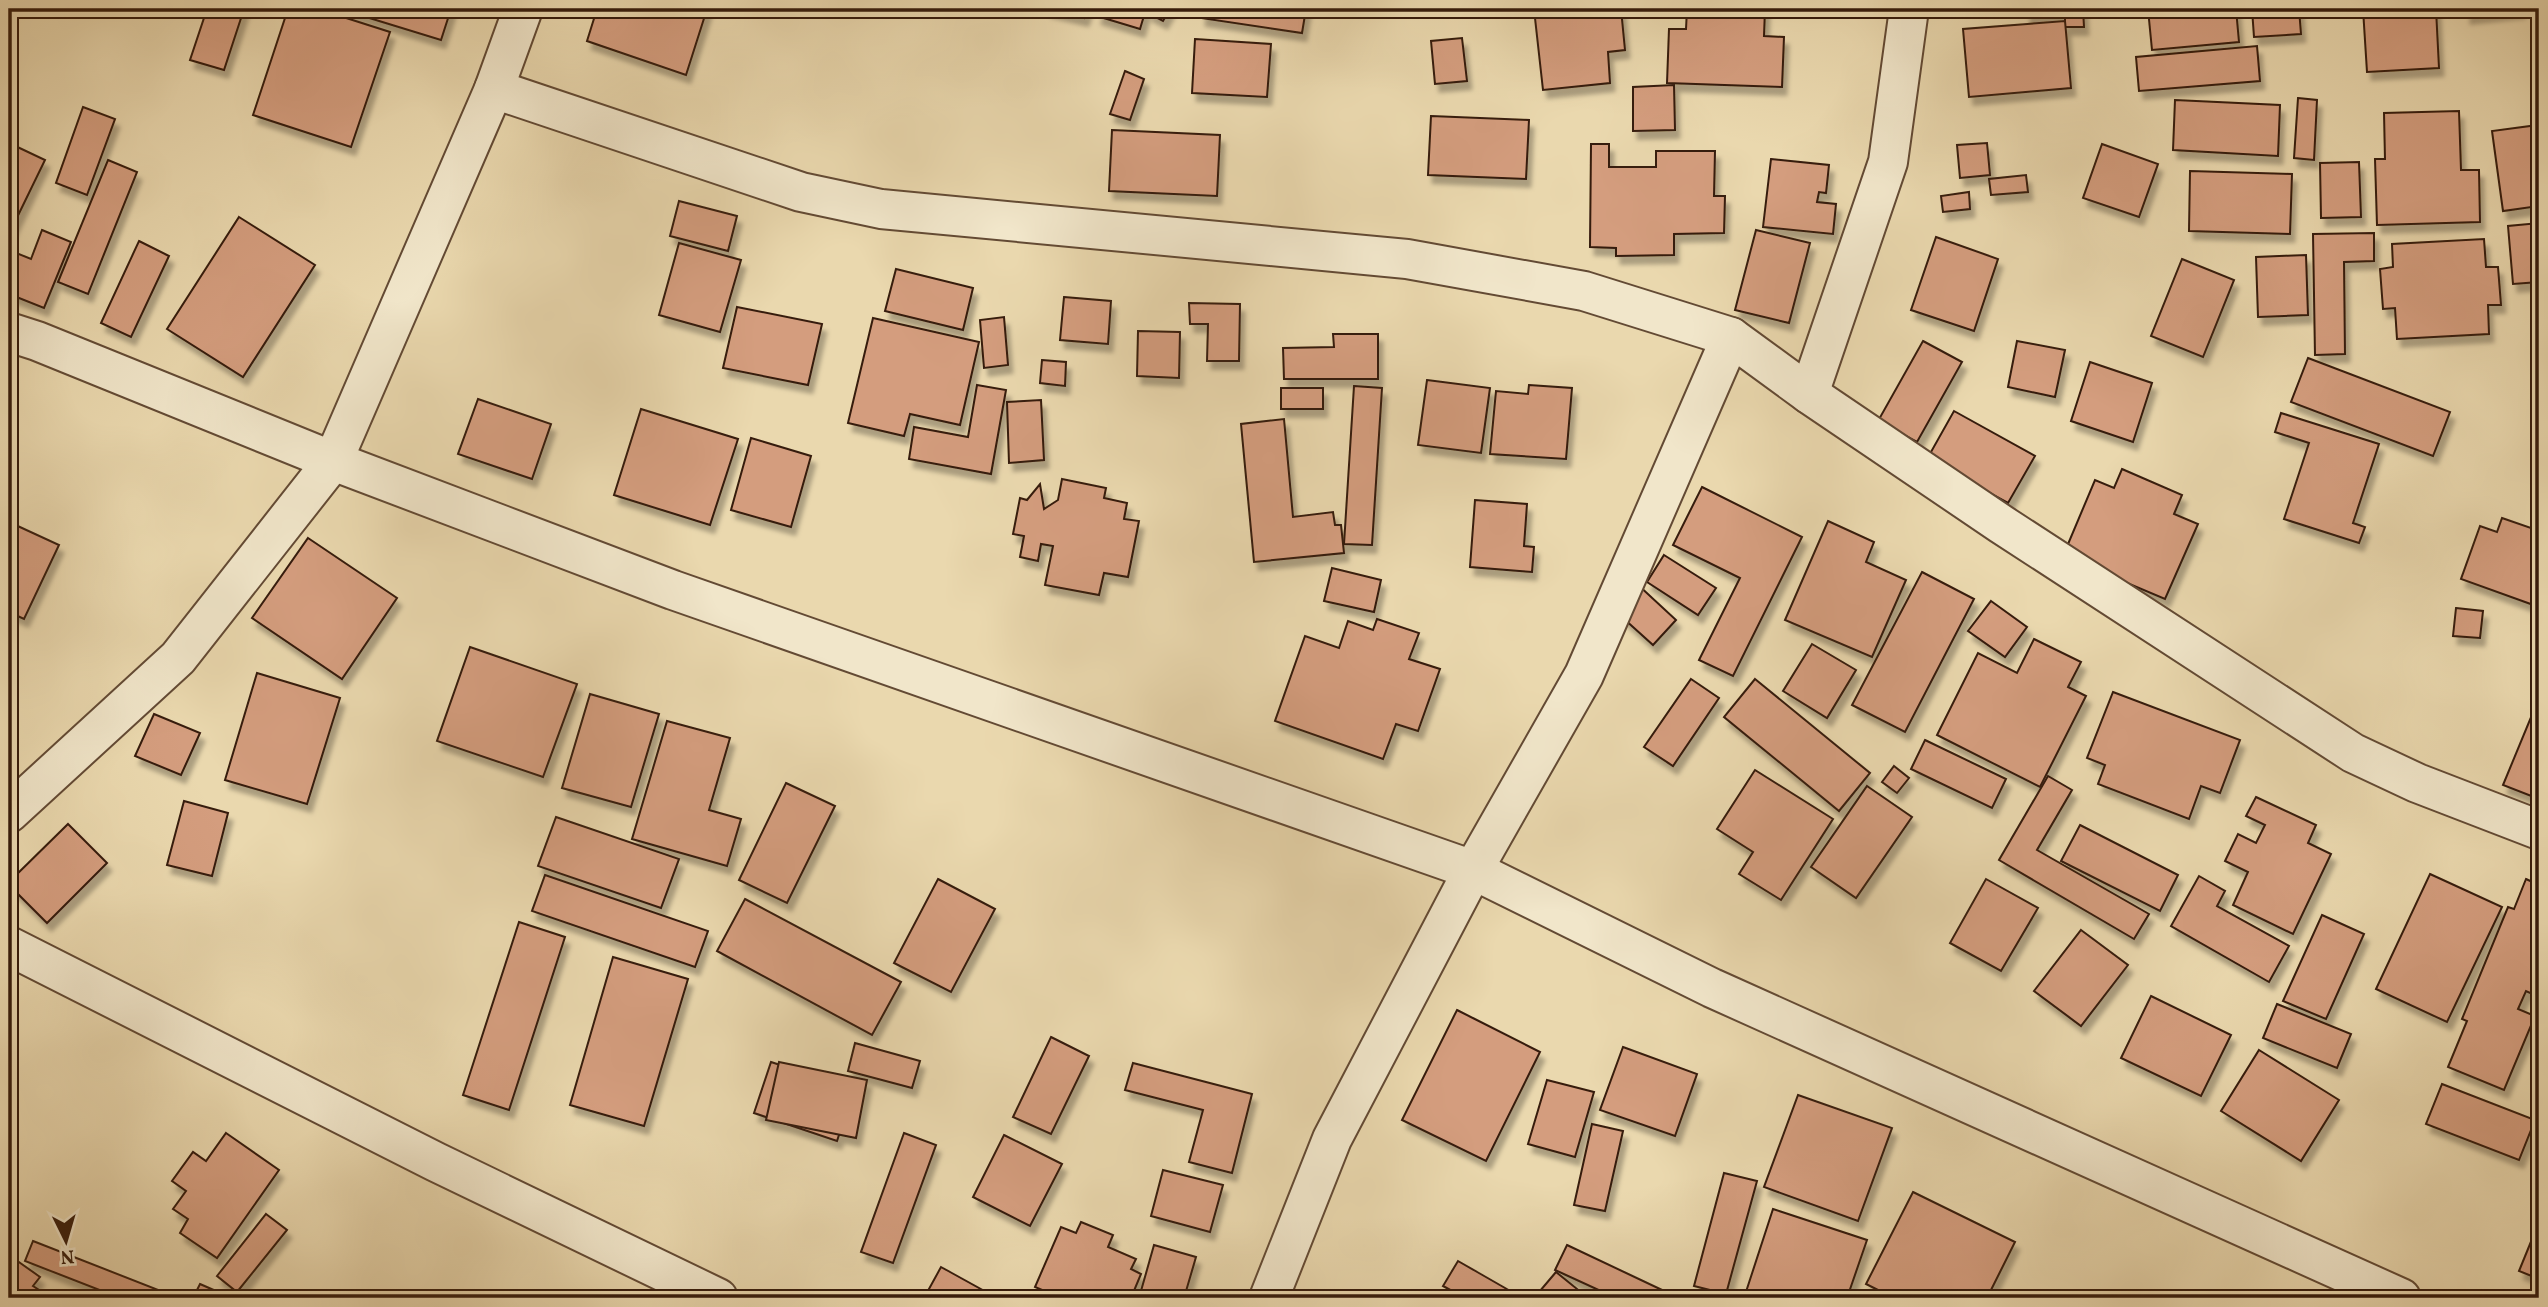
<svg xmlns="http://www.w3.org/2000/svg" width="2548" height="1307" font-family="Vollkorn,serif">
<defs>
<filter id="shadow"><feDropShadow dx="4.5" dy="8" stdDeviation="2" flood-color="#0004"/></filter>
</defs>
<rect width="100%" height="100%" fill="#ead8ae"/>
<filter id="stains"><feTurbulence type="fractalNoise" baseFrequency=".00286" numOctaves="4"/><feColorMatrix values="0 0 0 0 .2 0 0 0 0 .09 0 0 0 0 .02 0 0 0 .5 -.17"/></filter>
<radialGradient id="worn" r=".72"><stop offset=".6" stop-color="#630" stop-opacity="0"/><stop offset="1" stop-color="#630" stop-opacity=".3"/></radialGradient>
<g fill="#d49d7e" stroke="#361b0b" stroke-width="2" filter="url(#shadow)">
<path d="M207,9H244L224,70L190,60Z"/>
<path d="M288,9H318L390,32L351,147L253,115Z"/>
<path d="M340,9H451L441,40Z"/>
<path d="M597,9H707L686,75L587,41Z"/>
<path d="M1046,9H1087L1084,18Z"/>
<path d="M1099,9H1146L1140,29L1097,16Z"/>
<path d="M1150,9H1170L1163,21L1148,13Z"/>
<path d="M1202,9H1306L1302,33L1201,18Z"/>
<path d="M1534,9H1621L1625,50L1608,52L1610,83L1543,90Z"/>
<path d="M1687,9H1765L1764,36L1784,37L1782,87L1667,83L1669,29H1686Z"/>
<path d="M2026,9H2083L2084,27H2065V17L2026,18Z"/>
<path d="M2148,9H2236L2239,42L2152,50Z"/>
<path d="M2252,9H2299L2301,34L2254,37Z"/>
<path d="M2363,9H2436L2439,68L2367,72Z"/>
<path d="M2466,9H2521V10L2466,16Z"/>
<path d="M2065,21L2071,88L1969,97L1963,29Z"/>
<path d="M1462,38L1467,81L1435,84L1431,41Z"/>
<path d="M1195,39L1271,44L1267,97L1192,93Z"/>
<path d="M2257,46L2260,81L2139,91L2136,57Z"/>
<path d="M1125,71L1144,79L1130,120L1110,114Z"/>
<path d="M1674,85L1675,130L1633,131V87Z"/>
<path d="M2298,98L2317,100L2314,160L2294,158Z"/>
<path d="M2175,100L2280,105L2278,156L2173,150Z"/>
<path d="M83,107L115,119L87,195L56,183Z"/>
<path d="M2459,111L2461,170H2479L2480,222L2377,225L2375,159H2385L2384,113Z"/>
<path d="M1431,116L1529,120L1526,179L1428,175Z"/>
<path d="M2538,125L2539,206L2503,211L2492,131Z"/>
<path d="M1112,130L1220,135L1217,196L1109,191Z"/>
<path d="M9,143L45,160L9,234Z"/>
<path d="M1987,143L1990,175L1960,178L1957,145Z"/>
<path d="M1591,144H1609V167H1656V151H1715L1714,196H1725L1724,233L1674,234V255L1616,256V248L1590,247Z"/>
<path d="M2102,144L2158,164L2139,217L2083,198Z"/>
<path d="M1771,159L1829,165L1826,193L1819,192L1817,202L1836,204L1833,234L1763,227Z"/>
<path d="M108,160L137,172L88,294L58,282Z"/>
<path d="M2359,162L2361,217L2321,218L2320,163Z"/>
<path d="M2190,171L2292,174L2290,234L2189,231Z"/>
<path d="M2026,175L2028,192L1991,195L1989,179Z"/>
<path d="M1969,192L1970,209L1943,212L1941,196Z"/>
<path d="M679,201L737,216L728,251L670,236Z"/>
<path d="M239,217L315,265L243,377L167,329Z"/>
<path d="M2539,223V282L2513,284L2508,226Z"/>
<path d="M42,230L71,242L44,308L9,294V250L31,259Z"/>
<path d="M1756,230L1810,243L1789,323L1735,310Z"/>
<path d="M2374,233V261L2344,262L2345,354L2315,355L2313,234Z"/>
<path d="M1936,237L1998,259L1974,331L1911,310Z"/>
<path d="M2484,239L2486,267H2498L2501,305H2488L2489,334L2397,339L2395,308L2383,309L2380,269L2393,267L2392,244Z"/>
<path d="M139,241L169,256L131,337L101,323Z"/>
<path d="M679,243L741,260L720,332L659,315Z"/>
<path d="M2306,255L2308,315L2258,317L2256,257Z"/>
<path d="M2182,259L2234,280L2203,357L2151,336Z"/>
<path d="M896,269L973,288L963,330L885,311Z"/>
<path d="M1064,297L1111,301L1108,344L1060,340Z"/>
<path d="M1189,303L1240,304L1239,361H1207L1208,324H1190Z"/>
<path d="M737,307L822,324L808,385L723,368Z"/>
<path d="M1004,317L1008,365L984,368L980,320Z"/>
<path d="M873,318L979,342L960,425L910,414L904,436L848,423Z"/>
<path d="M1138,331L1180,332L1179,378L1137,376Z"/>
<path d="M1333,334H1378V379H1284L1283,348L1334,347Z"/>
<path d="M1923,341L1962,362L1917,442L1878,421Z"/>
<path d="M2017,341L2065,350L2055,397L2008,387Z"/>
<path d="M2308,358L2450,412L2433,456L2291,402Z"/>
<path d="M1042,360L1066,362L1065,386L1040,383Z"/>
<path d="M2090,362L2152,383L2133,442L2071,421Z"/>
<path d="M1427,380L1490,388L1481,453L1418,445Z"/>
<path d="M977,385L1006,390L991,474L909,459L914,427L968,437Z"/>
<path d="M1529,385L1572,388L1566,459L1490,454L1496,391L1528,394Z"/>
<path d="M1354,386L1382,388L1372,545L1344,544Z"/>
<rect x="1281" y="388" width="42" height="21"/>
<path d="M478,399L551,424L532,479L458,454Z"/>
<path d="M1041,400L1044,460L1009,463L1007,402Z"/>
<path d="M641,409L738,439L710,525L614,495Z"/>
<path d="M1954,411L2035,456L2008,503L1927,459Z"/>
<path d="M2281,413L2379,444L2353,523L2365,527L2359,543L2284,519L2309,443L2275,432Z"/>
<path d="M1284,419L1293,517L1333,512L1335,525H1341L1344,553L1254,562L1241,424Z"/>
<path d="M751,438L811,456L791,527L731,510Z"/>
<path d="M2122,469L2182,495L2174,514L2198,524L2165,599L2063,556L2095,480L2114,488Z"/>
<path d="M1062,479L1106,488L1104,498L1127,503L1124,519L1139,521L1128,577L1104,573L1099,595L1045,585L1053,546L1041,544L1038,561L1020,557L1024,536L1013,534L1020,498L1027,500L1040,484L1044,509L1058,500Z"/>
<path d="M1702,487L1802,537L1733,676L1699,660L1740,578L1673,545Z"/>
<path d="M1475,500L1527,504L1524,546L1534,547L1532,572L1470,567Z"/>
<path d="M2502,518L2537,530L2534,539L2539,541V607L2461,579L2480,526L2497,532Z"/>
<path d="M1828,521L1874,542L1866,562L1906,580L1872,657L1785,620Z"/>
<path d="M9,522L59,545L24,619L9,612Z"/>
<path d="M308,538L397,598L342,679L252,618Z"/>
<path d="M1664,555L1716,588L1698,615L1647,582Z"/>
<path d="M1332,568L1381,580L1374,612L1324,601Z"/>
<path d="M1922,572L1974,599L1905,732L1852,705Z"/>
<path d="M1636,583L1676,620L1653,645L1613,609Z"/>
<path d="M1991,601L2027,627L2005,657L1968,631Z"/>
<path d="M2456,608L2483,611L2480,638L2453,636Z"/>
<path d="M1377,619L1419,633L1409,659L1440,669L1418,731L1396,724L1383,759L1275,721L1305,636L1339,648L1348,621L1373,630Z"/>
<path d="M2034,639L2081,662L2068,687L2086,696L2040,787L1937,735L1978,653L2017,673Z"/>
<path d="M1812,644L1856,670L1827,718L1783,691Z"/>
<path d="M470,647L577,684L543,777L437,741Z"/>
<path d="M257,673L340,698L307,804L225,780Z"/>
<path d="M1691,679L1719,698L1673,766L1644,747Z"/>
<path d="M1755,679L1870,773L1839,811L1724,717Z"/>
<path d="M2113,692L2240,740L2220,793L2201,786L2189,819L2098,784L2105,765L2087,758Z"/>
<path d="M590,694L659,714L631,807L562,788Z"/>
<path d="M2534,710L2539,713V799L2503,785Z"/>
<path d="M154,714L200,733L181,775L135,756Z"/>
<path d="M667,721L730,738L709,810L741,819L727,866L632,839Z"/>
<path d="M1925,740L2006,779L1992,808L1911,769Z"/>
<path d="M1894,766L1909,778L1897,793L1882,782Z"/>
<path d="M1755,770L1833,819L1781,900L1739,874L1753,852L1717,829Z"/>
<path d="M2048,776L2072,790L2037,850L2149,914L2134,939L1999,860Z"/>
<path d="M786,783L835,806L787,903L739,880Z"/>
<path d="M1867,786L1912,817L1856,898L1811,867Z"/>
<path d="M2256,797L2316,825L2308,843L2331,854L2293,934L2233,905L2248,872L2225,861L2238,834L2256,843L2265,825L2246,816Z"/>
<path d="M184,801L228,813L212,876L167,865Z"/>
<path d="M556,817L679,859L661,908L538,866Z"/>
<path d="M68,824L107,863L47,923L9,885V882Z"/>
<path d="M2080,825L2178,875L2160,911L2061,861Z"/>
<path d="M2430,874L2502,907L2447,1022L2376,989Z"/>
<path d="M545,875L708,931L695,967L532,911Z"/>
<path d="M2199,876L2225,891L2217,906L2289,946L2269,982L2171,926Z"/>
<path d="M938,879L995,909L951,992L894,963Z"/>
<path d="M1986,879L2038,908L2001,971L1950,943Z"/>
<path d="M2526,879L2539,885V997L2526,991L2518,1009L2535,1016L2504,1090L2448,1067L2467,1021L2462,1019L2508,907L2514,909Z"/>
<path d="M745,899L901,982L872,1035L717,951Z"/>
<path d="M2322,915L2364,934L2326,1019L2283,1001Z"/>
<path d="M519,922L565,937L509,1110L463,1095Z"/>
<path d="M2081,930L2128,965L2081,1026L2034,991Z"/>
<path d="M613,957L688,979L644,1126L570,1105Z"/>
<path d="M2151,996L2231,1035L2201,1096L2121,1058Z"/>
<path d="M2277,1004L2351,1034L2337,1068L2263,1038Z"/>
<path d="M1457,1010L1540,1052L1486,1161L1402,1120Z"/>
<path d="M1051,1037L1089,1056L1051,1134L1013,1117Z"/>
<path d="M855,1043L920,1061L912,1088L848,1071Z"/>
<path d="M1623,1047L1697,1074L1675,1136L1600,1110Z"/>
<path d="M2259,1050L2339,1100L2301,1161L2221,1111Z"/>
<path d="M771,1062L854,1089L837,1141L754,1113Z"/>
<path d="M779,1062L867,1080L856,1138L766,1120Z"/>
<path d="M1133,1063L1252,1094L1232,1173L1189,1162L1203,1110L1125,1090Z"/>
<path d="M1547,1080L1594,1092L1575,1157L1528,1144Z"/>
<path d="M2442,1084L2535,1120L2519,1160L2426,1124Z"/>
<path d="M1798,1095L1892,1128L1858,1221L1764,1187Z"/>
<path d="M1592,1124L1623,1131L1605,1211L1574,1205Z"/>
<path d="M226,1133L279,1170L217,1258L180,1233L188,1219L173,1209L186,1191L172,1181L193,1152L206,1161Z"/>
<path d="M904,1133L936,1145L893,1263L861,1252Z"/>
<path d="M1004,1135L1062,1164L1030,1226L973,1197Z"/>
<path d="M1163,1170L1223,1185L1210,1232L1151,1216Z"/>
<path d="M1724,1173L1757,1181L1726,1294L1694,1286Z"/>
<path d="M1913,1192L2015,1242L1987,1298H1894L1866,1284Z"/>
<path d="M1773,1209L1867,1240L1847,1298H1744Z"/>
<path d="M266,1214L287,1230L237,1292L217,1276Z"/>
<path d="M1081,1222L1113,1235L1108,1247L1136,1259L1131,1269L1141,1274L1131,1298H1061L1035,1287L1061,1227L1076,1233Z"/>
<path d="M2539,1222V1279L2519,1271Z"/>
<path d="M33,1241L166,1293L164,1298H120L25,1261Z"/>
<path d="M1154,1245L1196,1257L1184,1298H1139Z"/>
<path d="M1567,1245L1679,1298H1616L1555,1270Z"/>
<path d="M9,1255L40,1277L33,1286L47,1295L45,1298H9Z"/>
<path d="M1458,1261L1512,1292L1508,1298H1465L1443,1286Z"/>
<path d="M941,1267L997,1298H924Z"/>
<path d="M1556,1272L1582,1293L1577,1298H1534Z"/>
<path d="M200,1284L232,1298H193Z"/>
</g>
<g fill="none" stroke-linecap="round" stroke-linejoin="round">
<defs>
<g id="minor">
<path d="M494,89L801,192L881,209L1407,259L1584,291L1731,337L1809,394L2001,524L2353,753L2417,783L2539,830"/>
<path d="M9,332L37,341L333,461L673,590L1473,870L1712,988L2401,1298"/>
<path d="M1809,394L1888,162L1909,9"/>
<path d="M9,813L178,658L333,461L494,89L523,9"/>
<path d="M9,946L436,1162L718,1298"/>
<path d="M1269,1298L1332,1139L1473,870L1584,675L1731,337"/>
</g>
</defs>
<use href="#minor" stroke="#634a34" stroke-width="42"/>
<use href="#minor" stroke="#f1e6ca" stroke-width="38"/>
</g>
<rect width="2548" height="1307" fill="none" stroke="#ead8ae" stroke-width="35"/>
<rect x="10" y="10" width="2527" height="1286" fill="none" stroke="#361b0b" stroke-width="3.5"/>
<rect x="18" y="18" width="2513" height="1272" fill="none" stroke="#361b0b" stroke-width="2"/>
<g transform="translate(66 1241) rotate(175)" stroke="#f1e6ca" stroke-width="5" paint-order="stroke">
<path d="M0-5L12 26L0 18L-12 26Z" fill="#361b0b"/>
<text y="-10" font-size="19" font-weight="bold" text-anchor="middle" fill="#361b0b">N</text>
</g>
<rect width="100%" height="100%" filter="url(#stains)"/>
<rect width="100%" height="100%" fill="url(#worn)"/>
</svg>
